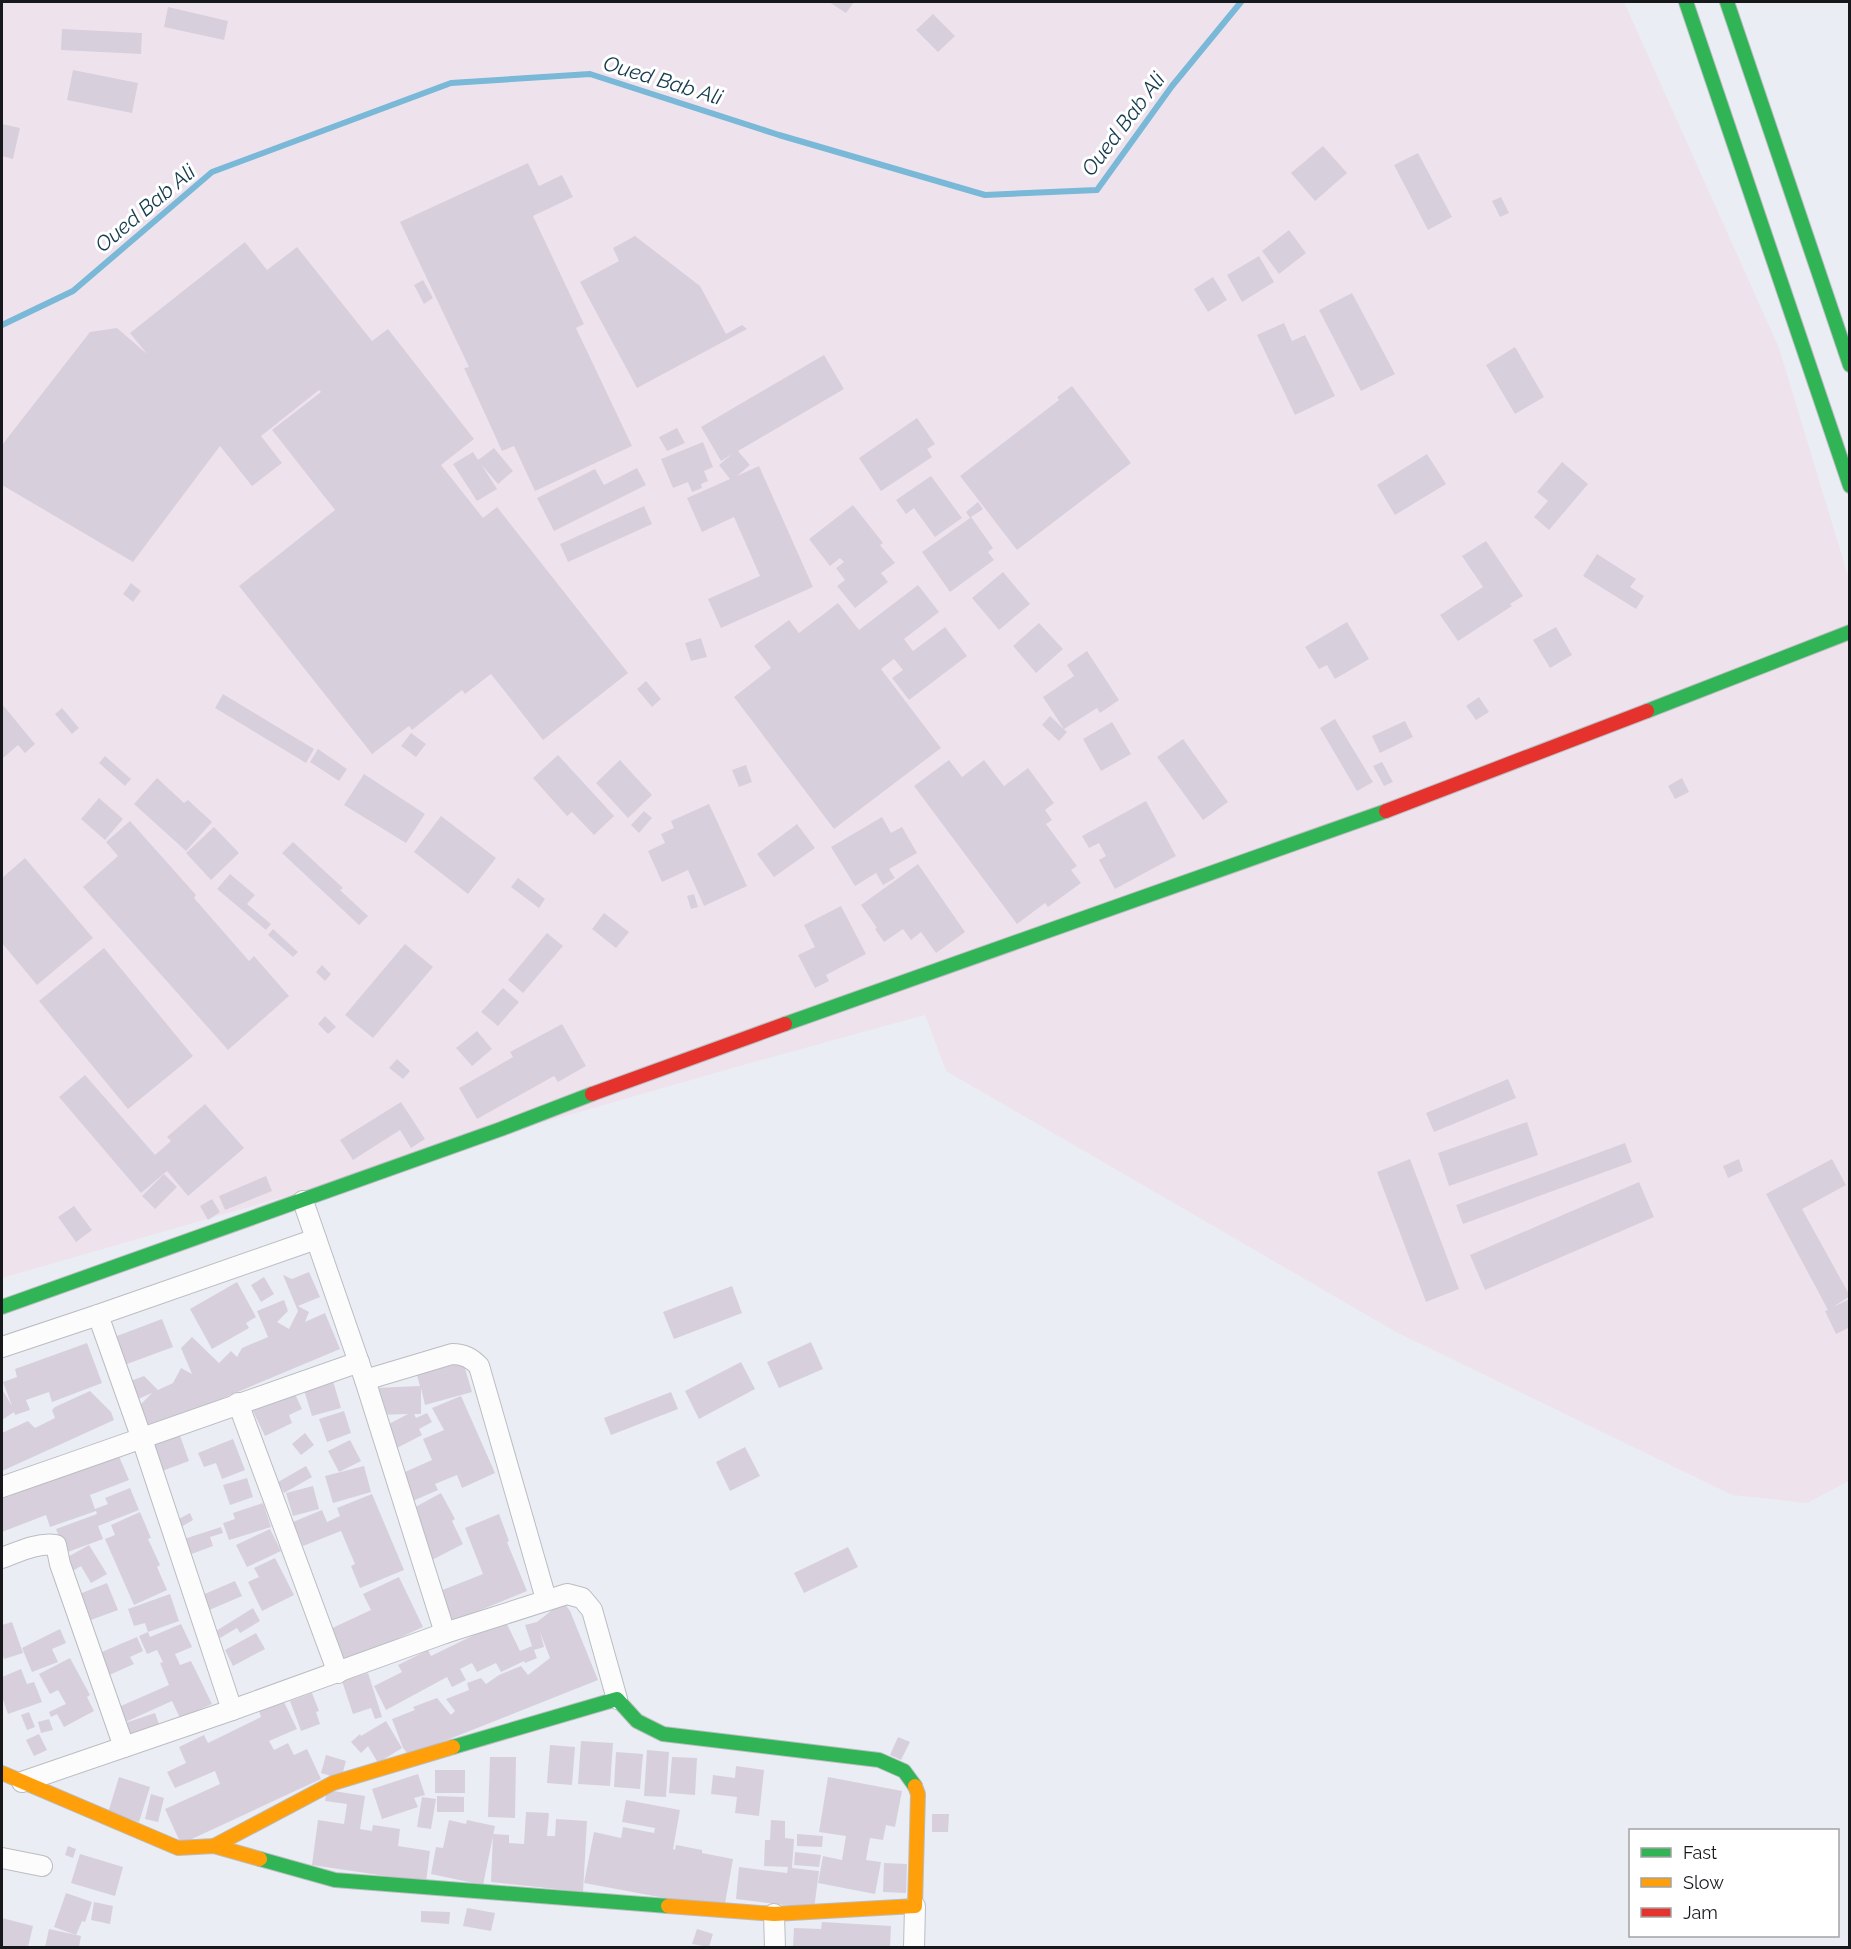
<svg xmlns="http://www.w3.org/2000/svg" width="1851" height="1949" font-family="Raleway,sans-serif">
<rect width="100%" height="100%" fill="#eaedf4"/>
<path fill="#eee3ed" d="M2,2H1624L1779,348L1849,579V1481L1807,1503L1732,1495L1396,1332L946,1071L925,1015L743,1065L2,1278Z"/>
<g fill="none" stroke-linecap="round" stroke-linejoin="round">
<path stroke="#7ab8d7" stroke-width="6" d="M2,325L73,291L212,172L451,83L590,74L779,135L985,195L1097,190L1172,86L1241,2"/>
</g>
<g fill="#d8cfdd">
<path d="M829,2H854L846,13Z"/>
<path d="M168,7L228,21L224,40L164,27Z"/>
<path d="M933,14L955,36L938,52L916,30Z"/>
<path d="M62,29L142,33L141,54L61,50Z"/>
<path d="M73,70L138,83L132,113L67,100Z"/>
<path d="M2,124L20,128L13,159L2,156Z"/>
<path d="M1323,146L1347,173L1315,201L1291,173Z"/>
<path d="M1418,153L1452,217L1428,230L1394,165Z"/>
<path d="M528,163L539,186L562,175L573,197L533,216L584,324L576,328L632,446L535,491L514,446L502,451L464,368L469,367L400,222Z"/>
<path d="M1501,197L1509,213L1500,217L1492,201Z"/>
<path d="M1289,230L1306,253L1279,274L1262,251Z"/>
<path d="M635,236L700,286L726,334L742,325L747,329L637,388L580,282L619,261L613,248Z"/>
<path d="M245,242L267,270L297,247L372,341L388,329L474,439L441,465L483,518L497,507L628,673L543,740L491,674L465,694L462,690L412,730L409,726L372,754L239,586L335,510L272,430L321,392L319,390L261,436L282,463L252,486L220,446L133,562L2,485V445L90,332L117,328L147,354L130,333Z"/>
<path d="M1259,256L1274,282L1242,302L1227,275Z"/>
<path d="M1213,277L1227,300L1208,312L1194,289Z"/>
<path d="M423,280L433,298L424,304L414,285Z"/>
<path d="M1352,293L1395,374L1361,391L1319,310Z"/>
<path d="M1284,323L1292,341L1305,335L1335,396L1295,415L1257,335Z"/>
<path d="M1515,347L1544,397L1515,414L1486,365Z"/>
<path d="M824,355L844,389L738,451L750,465L737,476L759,466L813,587L721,628L708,599L760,576L734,517L702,532L687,498L730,479L719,465L732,454L721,461L701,427Z"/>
<path d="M1072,386L1131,463L1017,550L960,476L1059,400L1057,397Z"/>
<path d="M917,418L935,444L927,449L932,457L881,491L859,458Z"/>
<path d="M677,428L685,443L667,451L659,437Z"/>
<path d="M703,442L713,467L704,471L708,481L701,484L702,488L692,492L688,482L673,488L661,459Z"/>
<path d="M494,448L513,471L498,484L481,464L497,489L477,501L453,464L473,452L478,460Z"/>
<path d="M1427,454L1446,484L1395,515L1377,485Z"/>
<path d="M1562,462L1588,484L1549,530L1534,517L1548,501L1537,492Z"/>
<path d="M637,468L646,485L554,531L537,498L595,469L604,485Z"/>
<path d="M931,476L962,518L935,537L914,508L906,514L896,500Z"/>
<path d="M978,502L983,509L971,517L993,548L988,552L994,560L950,592L922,552L970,518L966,512Z"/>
<path d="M853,505L883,543L880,545L895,563L881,573L888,582L855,608L837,586L845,580L836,568L844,562L840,558L830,566L809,539Z"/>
<path d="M644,506L652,524L568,562L560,544Z"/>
<path d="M1486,541L1523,596L1510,604L1512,606L1458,641L1440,615L1483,587L1462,556Z"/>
<path d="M1597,554L1636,579L1630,587L1644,596L1636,609L1583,576Z"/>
<path d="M1003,572L1030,604L999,630L972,598Z"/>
<path d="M131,583L141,591L133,602L123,594Z"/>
<path d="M918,585L939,612L904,639L913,651L945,627L967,656L909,700L892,678L903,670L894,659L881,669L941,748L834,829L734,697L771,668L754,646L789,620L799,633L838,603L859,630Z"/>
<path d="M1347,622L1369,659L1335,679L1327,665L1319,669L1305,647Z"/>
<path d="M1039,623L1063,649L1036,673L1013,646Z"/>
<path d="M1556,627L1572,655L1550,668L1533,640Z"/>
<path d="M701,638L707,657L691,661L685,643Z"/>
<path d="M1087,651L1119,700L1100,713L1097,708L1064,729L1043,697L1074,676L1067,665Z"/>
<path d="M646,681L661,699L652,707L637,689Z"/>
<path d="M223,694L314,749L306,763L215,708Z"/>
<path d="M1479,697L1489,712L1476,720L1466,706Z"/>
<path d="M2,704L35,744L25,753L18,745L2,759Z"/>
<path d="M62,708L79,728L72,734L55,714Z"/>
<path d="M1050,716L1067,732L1059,741L1042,725Z"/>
<path d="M1335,719L1373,782L1357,791L1320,728Z"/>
<path d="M1405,721L1413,737L1380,753L1372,736Z"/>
<path d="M1112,722L1131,754L1101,771L1083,739Z"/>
<path d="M411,733L426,744L416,757L401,746Z"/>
<path d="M1183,739L1228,802L1203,820L1157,757Z"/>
<path d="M318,749L347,769L339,781L310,762Z"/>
<path d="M558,755L614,816L594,835L572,812L567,816L533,778Z"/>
<path d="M105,756L131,779L125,786L99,763Z"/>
<path d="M620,760L652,795L628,818L596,783Z"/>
<path d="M949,760L962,777L984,760L1004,786L1028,768L1054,803L1045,810L1052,820L1046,824L1077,866L1071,870L1081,883L1048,907L1045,903L1017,924L914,786Z"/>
<path d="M1382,762L1393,782L1384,786L1373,766Z"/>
<path d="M746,765L752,782L739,787L732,770Z"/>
<path d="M364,774L425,814L406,843L344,805Z"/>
<path d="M157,778L184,803L188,800L212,822L186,851L134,804Z"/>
<path d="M1682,778L1689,792L1675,799L1668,786Z"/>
<path d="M99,798L123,819L105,840L81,819Z"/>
<path d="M1146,801L1176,856L1115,889L1099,860L1106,856L1099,843L1089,848L1082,836Z"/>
<path d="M709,804L747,886L704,906L688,870L662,882L648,851L665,843L661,834L674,828L671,821Z"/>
<path d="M644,811L652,818L639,833L631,825Z"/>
<path d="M441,816L496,858L468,894L414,852Z"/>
<path d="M882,817L891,833L902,827L917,853L889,869L895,878L883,885L876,873L855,886L831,847Z"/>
<path d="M130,821L196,895L194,898L249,961L254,956L289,996L228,1050L83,887L118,856L106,842Z"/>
<path d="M797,824L815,848L774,877L757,854Z"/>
<path d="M214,827L239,853L211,880L186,853Z"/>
<path d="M293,842L343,888L340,890L368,916L359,925L282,853Z"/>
<path d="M25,858L93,938L37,985L2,943V878Z"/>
<path d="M918,864L965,932L936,953L921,932L911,940L903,929L884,942L875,929L877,928L861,905Z"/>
<path d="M230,874L255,895L247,904L271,924L266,930L217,889Z"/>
<path d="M518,878L545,899L539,908L511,887Z"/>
<path d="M694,894L698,907L691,909L687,896Z"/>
<path d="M841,906L866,954L826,975L829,981L815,988L798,955L815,947L804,925Z"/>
<path d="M604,913L629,932L616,948L592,929Z"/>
<path d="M273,929L298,952L293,957L268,935Z"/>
<path d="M547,933L563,946L523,993L508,980Z"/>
<path d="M405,944L433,967L373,1038L345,1015Z"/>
<path d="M104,948L193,1056L128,1109L39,1001Z"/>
<path d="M322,965L331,974L325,981L316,972Z"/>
<path d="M503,988L519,1002L498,1026L481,1012Z"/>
<path d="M325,1016L336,1027L328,1034L318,1024Z"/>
<path d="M562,1024L586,1066L558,1082L554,1076L477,1119L459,1088L513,1057L510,1052Z"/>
<path d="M477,1031L492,1049L472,1066L456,1048Z"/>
<path d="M397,1059L410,1071L403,1079L389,1068Z"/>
<path d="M85,1075L155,1155L171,1141L167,1137L205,1104L244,1148L188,1196L167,1171L141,1193L59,1097Z"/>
<path d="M1508,1079L1516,1098L1434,1132L1426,1113Z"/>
<path d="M401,1102L425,1139L411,1148L400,1130L353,1160L340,1140Z"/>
<path d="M1527,1122L1538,1155L1449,1186L1438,1153Z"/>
<path d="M1625,1143L1632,1162L1463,1224L1456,1205Z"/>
<path d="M1410,1159L1459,1289L1426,1302L1377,1172Z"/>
<path d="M1739,1159L1743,1171L1728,1178L1723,1166Z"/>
<path d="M1832,1159L1846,1185L1802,1209L1850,1296L1833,1307L1850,1299V1327L1836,1334L1825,1311L1828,1310L1766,1194Z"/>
<path d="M164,1174L177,1187L155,1209L142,1196Z"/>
<path d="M266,1176L272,1191L225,1210L219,1196Z"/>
<path d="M1639,1182L1654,1217L1485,1290L1470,1255Z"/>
<path d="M212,1199L220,1212L208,1220L200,1206Z"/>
<path d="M74,1206L92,1230L76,1242L58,1217Z"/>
<path d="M309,1272L320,1297L298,1306L309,1312L305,1322L325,1313L340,1349L147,1430L138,1407L152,1393L136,1400L128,1382L144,1376L158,1390L173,1383L181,1368L192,1374L181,1348L192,1337L219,1363L231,1351L237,1357L242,1348L268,1337L257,1311L284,1300L288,1311L277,1322L289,1329L298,1311L283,1275L292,1279Z"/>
<path d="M264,1277L274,1294L261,1302L251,1285Z"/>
<path d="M237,1282L256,1317L246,1323L249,1328L212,1349L190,1309Z"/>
<path d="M732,1286L742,1313L674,1339L663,1312Z"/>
<path d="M162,1319L173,1347L119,1367L109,1339Z"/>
<path d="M811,1342L823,1369L779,1388L767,1362Z"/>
<path d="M87,1343L102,1383L52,1402L49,1392L26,1400L30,1410L15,1415L14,1412L2,1420V1389L12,1406L3,1382L17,1377L15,1369Z"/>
<path d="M463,1362L472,1392L425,1405L421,1388V1414H414L416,1418L427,1413L432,1422L419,1429L422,1435L397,1448L385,1426L408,1414L376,1415L375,1388L420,1386L417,1375Z"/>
<path d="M741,1362L755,1389L699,1419L685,1391Z"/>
<path d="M333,1381L341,1408L312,1416L304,1390Z"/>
<path d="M293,1390L302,1409L289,1415L292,1423L265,1436L252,1409Z"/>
<path d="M90,1391L111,1412L114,1420L2,1471V1433L28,1421L35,1428L55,1418L52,1410L55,1407Z"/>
<path d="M671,1392L678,1409L611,1435L604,1418Z"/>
<path d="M461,1396L495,1473L462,1488L457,1475L435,1484L438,1490L408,1503L396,1476L432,1460L423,1439L444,1430L432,1408Z"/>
<path d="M344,1411L351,1433L327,1442L319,1419Z"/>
<path d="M179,1433L189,1461L162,1471L151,1444Z"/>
<path d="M305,1433L314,1445L301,1455L292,1444Z"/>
<path d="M233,1439L245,1470L222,1479L216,1463L204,1467L198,1453Z"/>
<path d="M350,1440L361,1461L339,1472L328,1451Z"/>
<path d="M745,1447L760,1476L730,1491L716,1462Z"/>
<path d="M118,1454L129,1480L90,1495L95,1509L108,1504L105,1498L130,1488L139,1510L98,1526L103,1539L65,1553L56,1529L97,1514L96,1511L50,1527L46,1515L2,1532V1499Z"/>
<path d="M306,1466L312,1477L284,1493L278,1482Z"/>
<path d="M364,1466L371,1492L333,1503L325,1476Z"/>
<path d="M247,1478L253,1497L230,1505L223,1485Z"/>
<path d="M313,1486L319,1509L293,1516L286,1493Z"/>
<path d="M441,1493L455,1519L452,1521L463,1544L430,1561L408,1511Z"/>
<path d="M372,1494L404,1570L360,1588L351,1566L355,1564L341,1531L303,1546L293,1522L322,1510L327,1522L340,1516L337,1508Z"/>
<path d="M263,1503L271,1527L229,1540L223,1523L235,1519L233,1513Z"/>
<path d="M140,1512L151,1538L148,1539L160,1565L157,1567L167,1590L134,1605L105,1539L115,1535L111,1525Z"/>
<path d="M190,1513L193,1520L181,1527L177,1520Z"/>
<path d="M499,1514L509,1541L507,1542L527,1591L447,1624L435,1593L483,1574L465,1528Z"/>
<path d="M221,1527L223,1533L210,1537L213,1546L189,1555L184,1539Z"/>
<path d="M270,1529L281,1551L247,1567L236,1545Z"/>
<path d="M89,1545L107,1574L91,1583L81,1566L71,1572L64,1559Z"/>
<path d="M848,1547L858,1567L804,1593L794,1573Z"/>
<path d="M275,1558L294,1595L262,1611L248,1582L259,1577L254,1568Z"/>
<path d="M399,1577L423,1627L342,1664L326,1631L371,1610L363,1594Z"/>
<path d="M235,1581L242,1596L207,1611L200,1596Z"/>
<path d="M107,1583L118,1610L88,1621L77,1595Z"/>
<path d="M170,1594L179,1621L148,1632L145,1623L134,1626L128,1609Z"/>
<path d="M565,1604L570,1611L598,1680L409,1755L403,1748L392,1719L415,1710L413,1707L437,1698L451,1715L455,1711L446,1699L469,1690L467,1683L481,1678L486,1684L499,1675L521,1666L528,1675L550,1658L540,1632L544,1647L534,1650L537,1658L525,1663L524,1661L501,1672L496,1663L477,1672L472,1663L460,1669L466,1680L452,1687L447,1677L386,1710L374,1686L402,1672L398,1665L428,1650L431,1656L505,1620L520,1651L532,1646L525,1625L537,1622L556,1607Z"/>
<path d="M253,1608L260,1621L240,1633L237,1628L220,1638L216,1631Z"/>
<path d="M12,1622L23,1653L4,1659L2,1653V1625Z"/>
<path d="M181,1624L192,1647L175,1654L180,1665L191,1661L212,1704L180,1718L172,1701L121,1724L114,1709L169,1685L160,1663L163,1662L157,1650L147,1654L139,1636L148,1632L150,1637Z"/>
<path d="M60,1629L66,1643L52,1649L58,1662L32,1672L22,1648Z"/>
<path d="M256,1633L265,1649L233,1666L225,1650Z"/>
<path d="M137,1637L143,1651L130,1657L134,1664L107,1676L97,1654Z"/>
<path d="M70,1658L90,1695L87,1697L94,1711L64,1727L57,1714L51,1717L49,1712L66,1704L58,1690L50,1694L39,1674Z"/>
<path d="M21,1669L27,1684L34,1682L42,1702L8,1714L2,1697V1677Z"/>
<path d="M368,1673L382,1717L375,1719L371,1708L353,1714L342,1681Z"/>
<path d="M312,1693L319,1711L316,1712L320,1724L301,1731L290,1701Z"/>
<path d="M283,1700L297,1729L269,1741L274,1750L288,1743L294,1755L307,1749L321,1779L181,1844L165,1809L220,1784L215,1771L175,1788L167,1772L186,1763L179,1747L204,1735L208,1743L261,1717L259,1711Z"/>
<path d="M29,1712L35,1727L27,1730L21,1715Z"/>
<path d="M155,1713L159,1724L126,1736L122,1724Z"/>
<path d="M49,1719L53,1730L41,1733L38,1722Z"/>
<path d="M386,1721L402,1748L378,1763L368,1746L361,1753L351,1742L360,1734L361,1736Z"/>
<path d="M39,1734L47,1750L34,1756L26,1740Z"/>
<path d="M898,1737L910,1742L901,1760L890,1755Z"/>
<path d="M581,1741L613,1743L610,1786L578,1784Z"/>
<path d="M550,1745L575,1747L572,1785L547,1783Z"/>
<path d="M647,1750L669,1752L666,1797L644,1796Z"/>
<path d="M616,1752L643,1754L640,1789L614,1787Z"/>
<path d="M326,1755L346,1761L341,1779L321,1773Z"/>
<path d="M490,1757H516L515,1818L488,1817Z"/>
<path d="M672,1757L697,1758L695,1795L669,1793Z"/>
<path d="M736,1766L764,1770L759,1816L735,1813L737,1797L711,1794L713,1775L735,1778Z"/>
<rect x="435" y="1770" width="30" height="23"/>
<path d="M418,1774L425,1795L414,1798L418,1807L382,1819L372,1789Z"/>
<path d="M119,1777L150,1787L139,1822L108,1813Z"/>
<path d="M828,1777L902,1791L895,1827L886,1825L883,1840L870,1838L866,1860L881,1862L875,1894L818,1883L823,1856L842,1860L846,1836L819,1832Z"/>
<path d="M327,1790L365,1796L360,1829L372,1831L373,1825L400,1829L398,1846L430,1851L426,1882L312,1865L318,1820L344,1824L347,1804L325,1801Z"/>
<path d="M151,1794L164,1798L158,1822L145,1819Z"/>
<path d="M437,1796L464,1797V1812H437Z"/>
<path d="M422,1797L436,1799L431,1829L417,1827Z"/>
<path d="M626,1800L680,1810L673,1849L675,1850L676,1845L702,1850V1853L733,1859L724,1909L584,1883L594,1832L621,1838L623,1827L654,1833L655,1828L622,1822Z"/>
<path d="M526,1812L549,1813L547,1836H555L556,1819L587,1821L583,1892L491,1882L493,1834L509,1835V1843L524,1844Z"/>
<path d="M932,1814H949L948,1832H932Z"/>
<path d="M449,1820L466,1824L467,1820L495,1826L483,1885L431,1874L436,1847L443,1848Z"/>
<path d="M771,1820L785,1821V1838L794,1839L792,1868L819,1871L814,1909L736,1899L739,1867L787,1873L788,1867L764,1866L765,1840H770Z"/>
<path d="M797,1834L823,1836L822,1847L797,1846Z"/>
<path d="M68,1846L76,1849L73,1858L65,1855Z"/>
<path d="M795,1852L821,1855L819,1867L794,1865Z"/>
<path d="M80,1854L123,1867L115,1896L71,1883Z"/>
<path d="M884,1863L907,1864L906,1893L883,1892Z"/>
<path d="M66,1893L92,1902L85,1922L82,1921L76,1935L54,1927Z"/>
<path d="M94,1902L113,1906L110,1924L91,1920Z"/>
<path d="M467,1908L495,1913L491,1931L463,1926Z"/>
<path d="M421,1911L450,1912L449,1924L421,1922Z"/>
<path d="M2,1918L33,1926L28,1947H2Z"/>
<path d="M822,1922L891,1926L890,1947H793L794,1928L821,1929Z"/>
<path d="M49,1929L81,1936L79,1947H45Z"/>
<path d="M697,1929L713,1934L709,1947L692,1944Z"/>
</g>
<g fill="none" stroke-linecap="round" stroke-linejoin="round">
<defs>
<g id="street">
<path d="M303,1201L365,1380L445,1633"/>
<path d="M98,1315L142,1439L232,1710"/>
<path d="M2,1347L98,1315L316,1239"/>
<path d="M365,1380L452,1354C464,1354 471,1358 479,1366L546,1599"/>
<path d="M238,1403L338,1673"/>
<path d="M2,1487C121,1446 239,1403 359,1362"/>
<path d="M2,1558C18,1552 38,1542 56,1545L60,1564L124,1747"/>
<path d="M22,1782L232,1710L445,1633L567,1594L582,1598L592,1610L617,1699"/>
<path d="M2,1858L42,1866"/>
<path d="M774,1914L775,1948"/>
<path d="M914,1948L915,1906"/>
</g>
<g id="fast">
<path d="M1686,2L1850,486"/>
<path d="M1727,2L1850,365"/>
<path d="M1647,711L1850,632"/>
<path d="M785,1024L1386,811"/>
<path d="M2,1307L501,1129L592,1094"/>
<path d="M453,1747L617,1699L637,1721L663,1734L879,1760L904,1771L915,1786"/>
<path d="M260,1859L335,1880L668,1906"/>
</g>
<g id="slow">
<path d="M2,1773L178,1848L214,1846L260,1859"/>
<path d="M214,1846L333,1783L453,1747"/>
<path d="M668,1906L774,1914L915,1906L918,1794L915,1786"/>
</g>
<g id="jam">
<path d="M1386,811L1647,711"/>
<path d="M592,1094L785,1024"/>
</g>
</defs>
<use href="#street" stroke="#babdc1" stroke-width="22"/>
<use href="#fast" stroke="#babdc1" stroke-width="16"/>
<use href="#slow" stroke="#babdc1" stroke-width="16"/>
<use href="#jam" stroke="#babdc1" stroke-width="16"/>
<use href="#street" stroke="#fcfcfd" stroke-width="20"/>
<use href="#fast" stroke="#30b455" stroke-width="14"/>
<use href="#slow" stroke="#ff9f0a" stroke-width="14"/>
<use href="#jam" stroke="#e5322d" stroke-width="14"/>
</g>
<g text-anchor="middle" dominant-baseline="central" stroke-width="6" stroke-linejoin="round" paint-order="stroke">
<g font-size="21" font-style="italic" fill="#133a4c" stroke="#fff">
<text transform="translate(663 80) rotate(17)">Oued Bab Ali</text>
<text transform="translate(1123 124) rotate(-53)">Oued Bab Ali</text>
<text transform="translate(145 208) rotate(-40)">Oued Bab Ali</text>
</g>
</g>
<rect width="1851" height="1949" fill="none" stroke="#16181b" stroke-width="6"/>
<rect x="1629" y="1829" width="210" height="108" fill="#ffffff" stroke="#a2a3a4" stroke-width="1.5"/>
<rect x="1641" y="1848" width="30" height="9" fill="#30b455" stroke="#a2a3a4" stroke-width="1.5"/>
<text x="1683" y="1859" font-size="18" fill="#16181b">Fast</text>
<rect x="1641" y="1878" width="30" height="9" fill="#ff9f0a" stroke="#a2a3a4" stroke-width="1.5"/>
<text x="1683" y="1889" font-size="18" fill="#16181b">Slow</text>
<rect x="1641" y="1908" width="30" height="9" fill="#e5322d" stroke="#a2a3a4" stroke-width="1.5"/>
<text x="1683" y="1919" font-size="18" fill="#16181b">Jam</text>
</svg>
